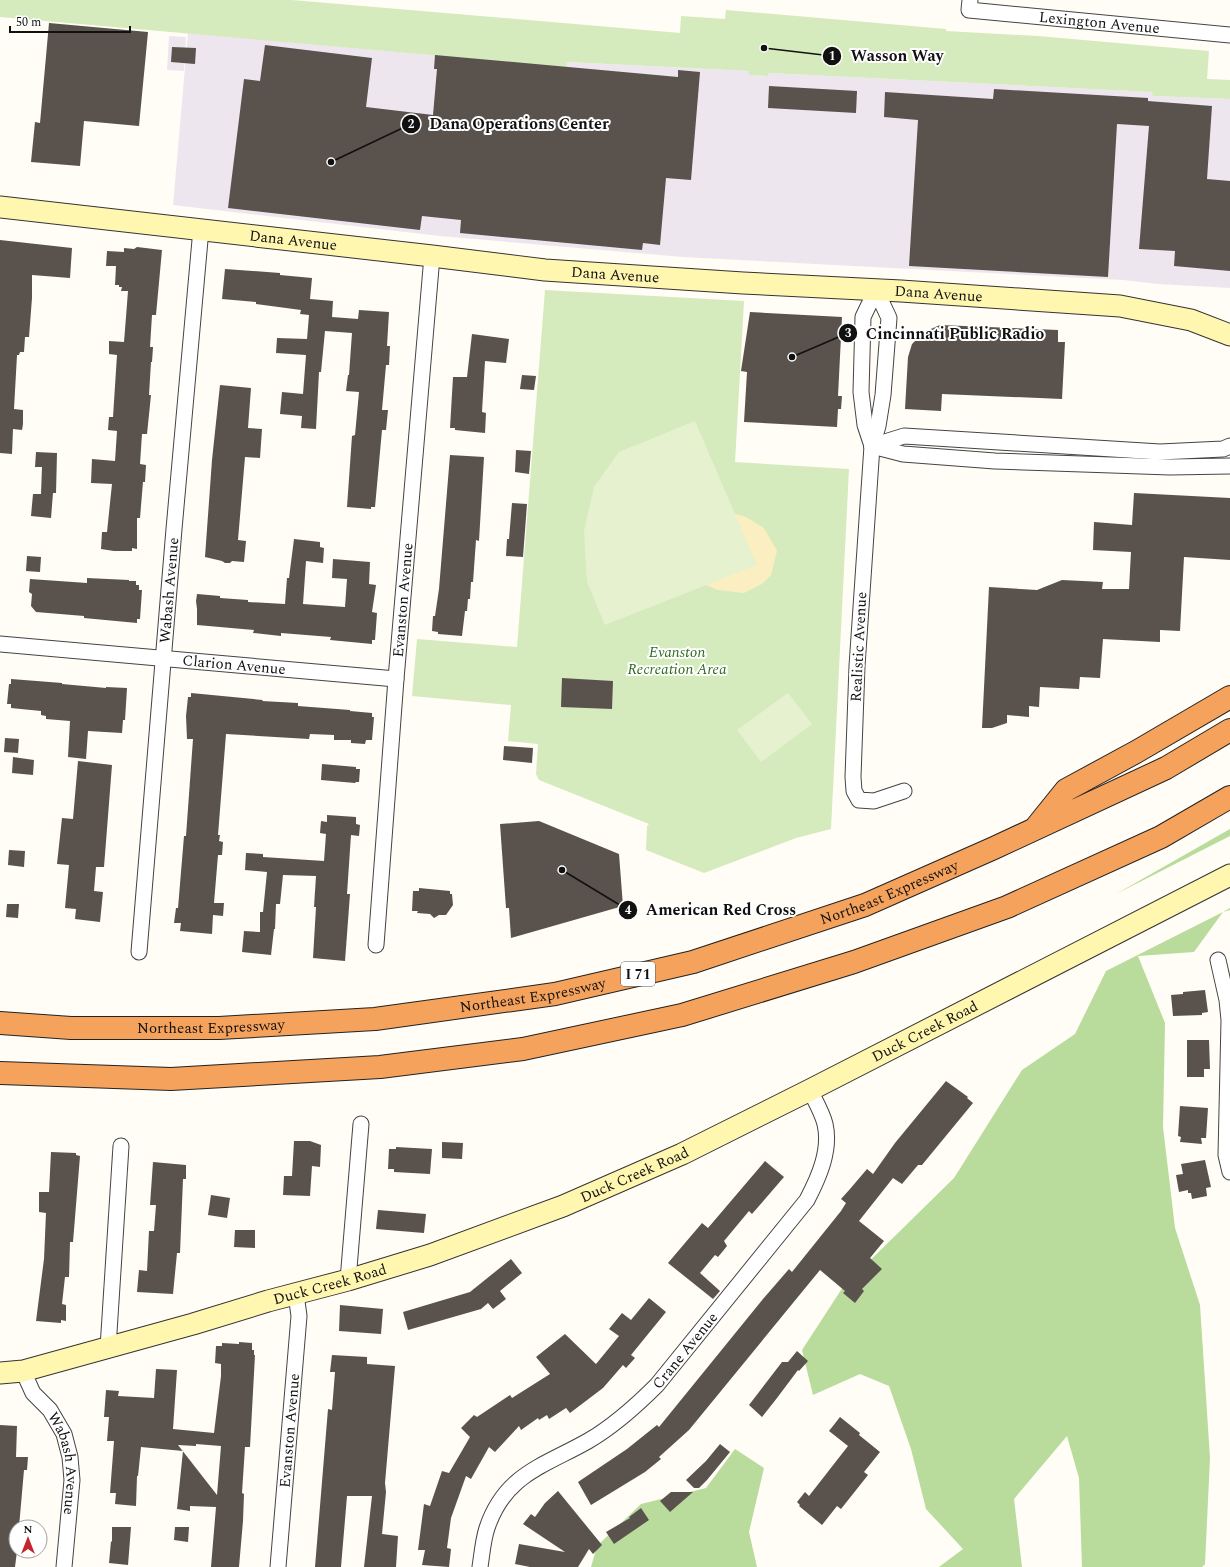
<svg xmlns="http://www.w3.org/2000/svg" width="1230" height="1567" font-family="Spectral,serif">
<rect width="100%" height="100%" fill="#fffdf5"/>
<g fill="#eee6ef">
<path d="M188,33L566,67V62L749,71L750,75L767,76L768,73L1153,92V96L1230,99V288L1158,284L1123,280L683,257L440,236L173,205Z"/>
<path d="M169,36L186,37L184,71L167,70Z"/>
</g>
<g fill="#d5ebbd">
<path d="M0,0H292L680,33L681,16L725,19L726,10L946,29V31L1038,36L1209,51L1207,79L1230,80V99L1153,96L1152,92L768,73V76L749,75V71L567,62L566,67L0,17Z"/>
<path d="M545,290L744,301L735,462L849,469L831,829L796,838L704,873L646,850L647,826L649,824L539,780L536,774L538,744L508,741L511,705L412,696L417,639L517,647Z"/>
</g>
<g fill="#b9dc9c">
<path d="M1230,829V836L1116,894Z"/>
<path d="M1230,908V910L1223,912L1194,952L1138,956L1165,1023L1163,1127L1175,1228L1200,1305L1210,1458L1205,1564L1202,1567H1082L1079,1478L1067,1436L1014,1499L1022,1567H939L963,1549L926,1509L911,1449L889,1386L860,1374L813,1395L802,1350L843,1287L954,1178L1022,1070L1075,1034L1106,971L1223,912Z"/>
<path d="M735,1449L764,1468L749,1532L757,1567H591L597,1546L641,1504L706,1488Z"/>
</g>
<path fill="#fbeec1" d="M735,514L746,517L764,528L777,551L771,575L762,584L744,593L718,590L706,585Z"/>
<g fill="#e6f2cf">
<path d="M695,421L757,565L605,625L587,582L584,531L594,487L619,452Z"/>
<path d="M788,693L812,724L761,762L737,730Z"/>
</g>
<g fill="#5a524d" fill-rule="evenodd">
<path d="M49,23L148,32L139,126L84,121L80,166L31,162L35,122L40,123Z"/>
<path d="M265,45L372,58L366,107L433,115L437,69H434L435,55L678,77V70L700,72L691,180L666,178L660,245L643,243L642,250L460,233L461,220L422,216L420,230L228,208L244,79L260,81Z"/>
<path d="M172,47L196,48L195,64L171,62Z"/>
<path d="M769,86L857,91L856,113L768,108Z"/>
<path d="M994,89L1148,98V101L1212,106L1207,179L1230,181V271L1174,266L1175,251L1139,249L1149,126L1117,124L1108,277L909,266L918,120L884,117L885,92L993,99Z"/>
<path d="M0,240L72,248L70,278L32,275V298L29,337H25L24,352H20L19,355H17L14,409L23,410V424L22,430L13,429L12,454L0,453Z"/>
<path d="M137,247L162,250L156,315H152L150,347H153L152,362H151L149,395H151L147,434H142L140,464L146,465L145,482H143L140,518H137V549L132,548V551H114L101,549L102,532H107L112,484L91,483L92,459L115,461L117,431L108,430L109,417H113L117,355L109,354V341L124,342L126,317L128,291H121L122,287H119V285H115L116,266H106L107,251L124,252V248L134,249Z"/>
<path d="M225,269L280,273V275L312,278L310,299L333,301L332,317L358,319L359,310L389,312L387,346H390L389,365H386L382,410H388L386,430H382L375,507H371V509L347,507L352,436L355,435L359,392L346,391L348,375H349L352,333L325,331L321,372H319L316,429L301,428L302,416L280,414L282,392L303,394L306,355L276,353L277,338L307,339L309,315L300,314L301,310L256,304V302L222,299Z"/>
<path d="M750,312L842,317L838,396H842L841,409H838L837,427L744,422L747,372L741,371Z"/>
<path d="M940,325L1058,330V342H1065L1062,399L942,394L941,411L905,409L908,357L912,344L924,332Z"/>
<path d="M472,334L509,339L506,363L485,361L482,412L486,413L485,433L455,430V428H450L453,377H467Z"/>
<path d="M522,375L536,376L534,390L520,389Z"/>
<path d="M220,385L251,388L248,428L262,429L260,458L245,457L238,540L246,541L244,562L232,561L230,563H225L222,561L205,557L212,460Z"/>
<path d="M516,450L531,451L529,474L515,472Z"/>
<path d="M36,452L57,453L56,493H53L51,518L31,516L33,494H41L42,467H35Z"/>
<path d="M450,455L484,457L479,541L476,540L473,582H471L470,599H468L467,611H465L462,636L438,634V632L432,631L433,616H435L439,589Z"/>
<path d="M1134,493L1230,498V560L1184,557L1180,631L1160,630V642L1103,639L1100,678L1080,677L1079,689L1040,687L1039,707L1029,706V717L1007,715V723L992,728H982L989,587L1037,590L1062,580L1103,582L1102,589H1129L1131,552L1093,550L1094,522L1132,525Z"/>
<path d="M512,503L527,504L523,557L506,556L507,539H509Z"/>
<path d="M294,539L320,542V547L324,548L323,563L306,561L303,604L345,607L347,579L332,578L333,559L370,562L369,584L376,585L372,612L377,613L375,640H372V644L330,640L331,637L281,633V636L253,633L254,630L197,625V609L196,601L197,594L220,596V598L248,600V602L285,604L287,578H289Z"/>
<path d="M27,556L41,557L40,572L26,571Z"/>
<path d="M87,578L129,580V581H136V585H139V590H142L140,619H137V623L84,618V616L36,612L31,606L32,594L29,592L30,579L87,583Z"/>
<path d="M562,678L613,681L612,709L561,707Z"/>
<path d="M11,679L62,683V684L106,688V687L127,688L125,720H123L122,733L88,731L86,759L68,757L70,721L46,719V716L41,715V711L11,708V704H7L9,684H11Z"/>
<path d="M191,693L263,700L262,701L298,703V706L350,710V711L372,713V717H374L372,740H366L365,744L351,743V740H334V735L310,734L309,739L226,734L218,835H220L219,841L223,842L222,855H218L214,903H224L223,916L213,915L212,934L180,931L181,923H174L176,908H178L184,836H186L193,739H187L186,716L188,697H191Z"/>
<path d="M5,738L19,739L18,753L4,752Z"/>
<path d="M504,746L533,748L532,763L503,760Z"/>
<path d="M13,757L34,760L33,775L12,773Z"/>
<path d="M78,761L112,765L104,867H96L94,891L103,892L100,922L75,919L76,909L65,908L69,865L57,864L62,818L73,819Z"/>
<path d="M322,764L356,767V769H360L359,782H356L355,783L321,780Z"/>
<path d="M327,815L356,817V824L360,825L359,836L351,835L347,894H350L345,961L313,958L316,907H314L316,876L283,875L280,904H276L275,929H274L271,955L242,952L244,931L260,932V912H263L267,872L245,870L246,853L263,854V857L324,861L326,834L320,833L321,821L327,822Z"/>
<path d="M539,821L619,854L623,906L511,938L509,908H506L500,824Z"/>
<path d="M9,850L25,851L24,867L8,865Z"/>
<path d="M419,888L450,891V894H452L453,905L446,915H439L434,918L430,914L417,913L418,911H412L413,891H419Z"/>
<path d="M7,904H19L18,918L6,917Z"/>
<path d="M1205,990L1208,1012L1202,1013V1015L1173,1016L1171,995L1183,994V992Z"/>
<path d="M1187,1040H1209L1210,1069H1204V1077H1187Z"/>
<path d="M946,1081L968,1097L967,1098L973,1103L922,1165H918L902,1184L893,1178L859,1221L884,1241L870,1258L882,1269L862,1289L864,1291L855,1303L843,1293L845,1291L820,1270L689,1430L659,1457L661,1459L645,1472L591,1505L578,1482L627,1449L657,1425L659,1427L763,1299L789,1269L792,1272L841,1211L846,1203L841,1199L850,1189L867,1169L873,1174L895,1143Z"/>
<path d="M1180,1106L1208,1108L1206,1138H1201L1202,1144L1180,1142L1181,1137L1178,1136Z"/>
<path d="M294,1141H310L321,1145L320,1167L312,1166L310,1196L283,1195L284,1176H292Z"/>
<path d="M442,1142L463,1143L462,1159L442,1158Z"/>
<path d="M396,1147L432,1149L430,1174L394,1172V1169H388L389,1149H396Z"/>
<path d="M51,1152L76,1153V1155L80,1156L73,1242H70L69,1277H65L62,1304L66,1305V1321L61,1320V1323L36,1321L44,1259L46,1213L39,1212V1192H49Z"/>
<path d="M1205,1160L1211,1187L1206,1188L1207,1196L1192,1199L1191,1193H1188V1190L1179,1192L1176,1175L1183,1174L1181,1164Z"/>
<path d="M765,1161L784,1177L752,1214L749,1211L724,1241L727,1246L723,1251L718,1257L715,1255L700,1273L720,1291L713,1299L668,1263L702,1223L708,1228Z"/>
<path d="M153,1162L186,1165V1179H183L180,1253H177L173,1294L137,1292L139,1270L147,1271L149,1231H154L156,1205H150Z"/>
<path d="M211,1195L230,1198L227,1218L208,1215Z"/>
<path d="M378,1210L426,1214L424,1233L376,1229Z"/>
<path d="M235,1230H255V1248L234,1247Z"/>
<path d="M511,1259L522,1273L500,1291L506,1299L493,1309L488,1303L481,1309L408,1330L403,1312L470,1292Z"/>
<path d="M649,1298L666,1312L631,1355L635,1358L626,1368L623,1365L603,1388L570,1413L566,1408L549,1419L547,1415L539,1420L538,1418L521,1430L519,1426L495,1452L489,1447L471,1479L466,1476L451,1518L447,1548L451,1549L449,1567L422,1565L425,1550H418L424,1504L430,1506L442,1471L449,1473L470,1437L461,1428L474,1415L477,1417L510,1395L512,1398L550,1374L536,1357L565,1334L596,1364L619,1336L609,1329L622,1313L631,1320Z"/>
<path d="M340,1305L383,1309L381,1334L339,1331Z"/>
<path d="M239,1342L252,1343V1350H254V1355H255L250,1447H245L242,1493L244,1494L243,1521L239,1567H211L216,1507L190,1506V1511L177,1509L183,1451L141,1447L138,1476H137L136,1506L115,1504L116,1493H110L114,1441H107L109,1417H104L106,1390L119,1391L118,1396L154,1398L156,1369L177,1370L173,1429L214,1433L221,1376V1364L215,1363L216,1346H222V1343L239,1344ZM196,1444L221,1446L217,1495L178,1445L196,1446Z"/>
<path d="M797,1351L808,1361L799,1371L798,1370L777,1398L762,1417L749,1405L782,1362H788Z"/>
<path d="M332,1355L367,1357V1364L395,1366L385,1483L386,1492L382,1534L398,1536L396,1567H364L372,1496H347L341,1567H315L328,1409L332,1410L335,1372H330Z"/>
<path d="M840,1417L860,1433L859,1435L880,1452L864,1472L868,1475L841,1509L837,1506L822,1525L799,1506L800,1505L797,1502L805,1492L809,1496L848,1446L829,1431Z"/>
<path d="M0,1425L17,1426L16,1457H28L27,1470H24L19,1527H16V1551H17L15,1567H0Z"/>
<path d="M720,1444L730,1452L707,1480L699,1488H694L686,1480L706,1461Z"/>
<path d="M558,1491L602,1545L593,1554L589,1549L578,1567H530L515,1564L519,1544L565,1552L523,1524L531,1514L535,1517L545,1503Z"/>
<path d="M671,1492H693L670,1512L660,1501Z"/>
<path d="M641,1508L649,1520L614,1544L606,1532L630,1518L629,1517Z"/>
<path d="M112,1527H131L128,1565L109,1563L111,1541L112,1542Z"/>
<path d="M175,1527H189L188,1542L174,1540Z"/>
</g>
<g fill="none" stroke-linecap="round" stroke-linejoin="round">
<defs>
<g id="street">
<path id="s1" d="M970,0L969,10L1230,35"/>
<path d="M876,290L889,318L883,395L878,426L872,446L857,666L853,777L854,791L859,800L874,801L904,791"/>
<path d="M872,446L904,436L1160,452L1223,449L1230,446"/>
<path d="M872,446L903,454L995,461L1170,467L1230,466"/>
<path d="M872,446L865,425L861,392L863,317L876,290"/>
<path id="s2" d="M0,644L396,679"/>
<path id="s3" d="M376,945L396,679L432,256"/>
<path id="s4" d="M139,952L174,529L201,229"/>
<path d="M1218,960L1227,1000L1229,1020L1226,1155L1230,1172"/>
<path d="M348,1280L361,1124"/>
<path d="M108,1348L121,1146"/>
<path id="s5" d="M23,1371L33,1393L50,1410L64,1434L70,1457L72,1480L64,1567"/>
<path id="s6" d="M278,1567L299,1316L296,1294"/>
<path id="s7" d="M480,1567C482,1554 483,1540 487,1528C505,1474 544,1466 588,1441C614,1426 636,1406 657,1385L807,1200C819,1177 831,1150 825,1124C822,1112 815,1101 810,1090"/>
</g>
<g id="secondary">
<path id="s8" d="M0,207L432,256L545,270L743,283L901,291L1120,306L1191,320L1230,335"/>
<path id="s9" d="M0,1373L23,1371L193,1324L268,1301L348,1280L430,1255L563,1206L682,1154L810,1090L1230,875"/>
</g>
<g id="highway">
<path d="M1037,826L1066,790L1136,752L1230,697"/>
<path id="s10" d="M0,1023L71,1028H219L375,1019L555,994L693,962L865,905L994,848L1166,768L1230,730"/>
<path d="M0,1073L171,1079L380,1067L523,1049L682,1015L854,962L1007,907L1161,837L1230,797"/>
</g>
</defs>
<use href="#street" stroke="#444" stroke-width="17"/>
<use href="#secondary" stroke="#333" stroke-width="23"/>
<use href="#highway" stroke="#222" stroke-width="24"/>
<use href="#street" stroke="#fff" stroke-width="15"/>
<use href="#secondary" stroke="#fff6b0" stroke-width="21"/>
<use href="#highway" stroke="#f5a25d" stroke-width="22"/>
</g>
<g text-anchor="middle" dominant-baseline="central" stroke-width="4" stroke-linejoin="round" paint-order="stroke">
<rect fill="#fff" stroke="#585858" stroke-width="1" x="621" y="962" width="34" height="24" rx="3"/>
<g font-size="14" font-weight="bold" fill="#111">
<text x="638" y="974">I 71</text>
</g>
<g font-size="15" fill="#111" stroke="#fff">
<text stroke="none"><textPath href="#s1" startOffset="141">Lexington Avenue</textPath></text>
<text stroke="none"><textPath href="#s8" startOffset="295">Dana Avenue</textPath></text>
<text stroke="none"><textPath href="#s8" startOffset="619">Dana Avenue</textPath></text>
<text stroke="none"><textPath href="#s8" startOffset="943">Dana Avenue</textPath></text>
<text stroke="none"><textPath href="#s4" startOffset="363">Wabash Avenue</textPath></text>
<text stroke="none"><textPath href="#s3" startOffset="346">Evanston Avenue</textPath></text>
<text transform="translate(859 647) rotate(-87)">Realistic Avenue</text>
<text stroke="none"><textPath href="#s2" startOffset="235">Clarion Avenue</textPath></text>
<text stroke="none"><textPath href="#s10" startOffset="907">Northeast Expressway</textPath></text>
<text stroke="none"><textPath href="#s10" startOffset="535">Northeast Expressway</textPath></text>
<text stroke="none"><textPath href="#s10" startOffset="211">Northeast Expressway</textPath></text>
<text stroke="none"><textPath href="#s9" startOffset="990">Duck Creek Road</textPath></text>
<text stroke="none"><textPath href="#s9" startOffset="666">Duck Creek Road</textPath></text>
<text stroke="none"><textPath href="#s9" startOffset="342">Duck Creek Road</textPath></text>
<text stroke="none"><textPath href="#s7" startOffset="311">Crane Avenue</textPath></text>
<text stroke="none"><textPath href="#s6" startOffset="137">Evanston Avenue</textPath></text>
<text stroke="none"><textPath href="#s5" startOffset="105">Wabash Avenue</textPath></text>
</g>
<g font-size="15" font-style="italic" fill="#2f6b1f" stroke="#fff">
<text x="677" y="652">Evanston<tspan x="677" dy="17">Recreation Area</tspan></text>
</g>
</g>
<path fill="none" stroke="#111" stroke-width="1.5" d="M764 48L832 56M331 162L411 124M792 357L848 333M562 870L628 910"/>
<g fill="#111" stroke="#fff" stroke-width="1.5">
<circle cx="764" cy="48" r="4"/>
<circle cx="331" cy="162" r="4"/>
<circle cx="792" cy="357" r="4"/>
<circle cx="562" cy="870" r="4"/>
<circle cx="832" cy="56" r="10"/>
<circle cx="411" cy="124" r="10"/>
<circle cx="848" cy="333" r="10"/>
<circle cx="628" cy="910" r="10"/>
</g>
<g font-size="12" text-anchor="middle" font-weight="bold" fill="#fff">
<text x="832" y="60">1</text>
<text x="411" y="128">2</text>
<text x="848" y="337">3</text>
<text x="628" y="914">4</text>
</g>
<g font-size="16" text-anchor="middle" font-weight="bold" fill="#111" stroke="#fff" stroke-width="4" stroke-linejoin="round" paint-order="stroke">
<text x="897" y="61">Wasson Way</text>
<text x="519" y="129">Dana Operations Center</text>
<text x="955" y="339">Cincinnati Public Radio</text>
<text x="721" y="915">American Red Cross</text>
</g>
<g transform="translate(28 1539)"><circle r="19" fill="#ffffff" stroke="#a0a0a0"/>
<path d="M0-3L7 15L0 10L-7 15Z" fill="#c4262e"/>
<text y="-6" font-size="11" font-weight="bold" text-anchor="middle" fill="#111111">N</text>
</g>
<path d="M10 26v6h120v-6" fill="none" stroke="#111111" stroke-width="2"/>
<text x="16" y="26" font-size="12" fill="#111111" stroke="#ffffff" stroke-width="3" paint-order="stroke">50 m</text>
</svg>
